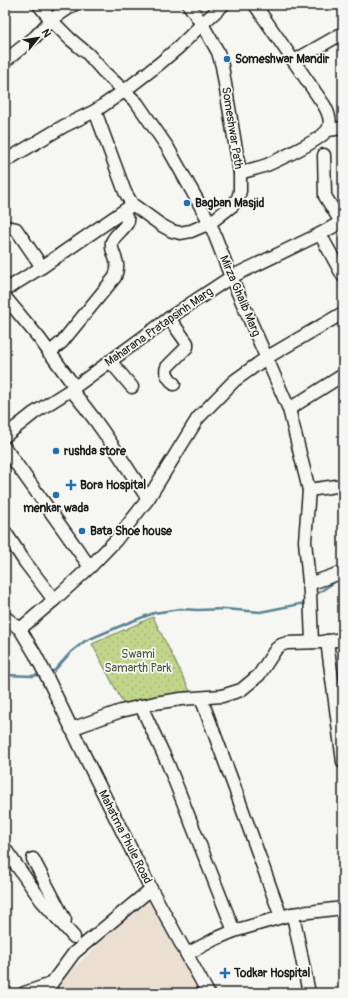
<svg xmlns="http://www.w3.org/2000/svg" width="348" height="998" font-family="Pangolin,sans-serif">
<defs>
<pattern id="park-dots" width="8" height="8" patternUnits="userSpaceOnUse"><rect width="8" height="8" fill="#c1d68b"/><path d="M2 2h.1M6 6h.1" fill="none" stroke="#a5b777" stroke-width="1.8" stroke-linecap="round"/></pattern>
</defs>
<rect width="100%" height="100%" fill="#f6f6f2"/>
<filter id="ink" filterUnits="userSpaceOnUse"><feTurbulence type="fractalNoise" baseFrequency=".025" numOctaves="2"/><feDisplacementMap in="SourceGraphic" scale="8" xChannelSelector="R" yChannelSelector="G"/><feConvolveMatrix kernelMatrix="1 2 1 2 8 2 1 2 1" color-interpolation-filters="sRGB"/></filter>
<g filter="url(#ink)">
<path fill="#ebdfd1" d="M151,894L205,993H36L51,989Z"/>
<path fill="url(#park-dots)" stroke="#6e7954" d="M153,617L190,691L125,707L92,644Z"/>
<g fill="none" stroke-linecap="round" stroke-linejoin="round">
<g stroke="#588492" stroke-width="2.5">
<path d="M314,596L327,587L339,579"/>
<path d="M49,672L54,671L71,652L85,641L130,622L154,613L180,609L198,610L225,609L260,612L305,603L306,602"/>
<path d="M5,675L33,676L42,674"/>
<path d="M5,989L6,993"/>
</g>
<defs>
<g id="minor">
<path d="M39,5L51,20L70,39L88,54L104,72L137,103L168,148L210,223L231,277L289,409L309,490L305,541L310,593L312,642"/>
<path d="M5,61L35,37L51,20L73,5"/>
<path d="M294,61L343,33"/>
<path d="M95,111L125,192L132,204L161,225L172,231L180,233L191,231L210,223L233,205L238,198L240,191V173L222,66L218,52L202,24L189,5"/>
<path d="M328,130L343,128"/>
<path d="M324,155L325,196L341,222"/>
<path d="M5,161L64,126L95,111L124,91L159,64L179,47L202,24L223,5"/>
<path d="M240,173C249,170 258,168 267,165C278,160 323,139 328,129C332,122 328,112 324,105L255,5"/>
<path d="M5,227L16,229L42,267"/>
<path d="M320,234L343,276"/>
<path d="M5,290L42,267L128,208"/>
<path d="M5,297L39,338L75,387"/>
<path d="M169,318L187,343V347L167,367C164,374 170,379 174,384"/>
<path d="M49,353L62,342L115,277C116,273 118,268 117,264C116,257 110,249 112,242C115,234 125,229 128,221L123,212"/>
<path d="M110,361L132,387"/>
<path d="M71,390C100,423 123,462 148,499"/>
<path d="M289,409L343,375"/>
<path d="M5,436L34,413L75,387L172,316L231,277L320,234L343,221"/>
<path d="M5,448L90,567"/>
<path d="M309,490L343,485"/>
<path d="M5,532L25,562L54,600"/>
<path d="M309,584L343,572"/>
<path d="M5,617L20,629L35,654L47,677L90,767L151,889L208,993"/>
<path d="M20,629L54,600L90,567L116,540L148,499L198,418L234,381L266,358L343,313"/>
<path d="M327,641L343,762"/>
<path d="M201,698L234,786L281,917"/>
<path d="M141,706L168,764L234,931"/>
<path d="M71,729L121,711L155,703L181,699L222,696L241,690L259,675L276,649L281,645L287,643L322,642L343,639"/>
<path d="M5,849L41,900L74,937"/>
<path d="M33,859L65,920"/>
<path d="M292,914L295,925L309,993"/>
<path d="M187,954L215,939L234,931L292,914L343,908"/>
<path d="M24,993L51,984L74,953L151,889"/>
</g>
</defs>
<use href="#minor" stroke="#1c1c1c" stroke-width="15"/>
<use href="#minor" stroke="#f6f6f2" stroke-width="12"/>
</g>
</g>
<g fill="#1f6fb2" stroke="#f6f6f2" stroke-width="1.5">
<circle cx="227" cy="59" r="4"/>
<circle cx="187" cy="203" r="4"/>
<circle cx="56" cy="451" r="4"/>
<path d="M69 479h4v4h4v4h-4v4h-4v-4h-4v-4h4z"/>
<circle cx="56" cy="495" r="4"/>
<circle cx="82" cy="531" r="4"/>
<path d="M223 967h4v4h4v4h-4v4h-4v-4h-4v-4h4z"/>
</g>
<g text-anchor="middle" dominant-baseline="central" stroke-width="3.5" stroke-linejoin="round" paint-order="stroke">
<g font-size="12" font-weight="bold" fill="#1c1c1c" stroke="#f6f6f2" text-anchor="start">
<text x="235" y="59">Someshwar Mandir</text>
<text x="195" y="203">Bagban Masjid</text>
<text x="64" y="451">rushda store</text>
<text x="80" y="485">Bora Hospital</text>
<text x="56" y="508" text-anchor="middle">menkar wada</text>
<text x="90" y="531">Bata Shoe house</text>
<text x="234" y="973">Todkar Hospital</text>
</g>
<g font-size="12" fill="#1c1c1c" stroke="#f6f6f2">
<text transform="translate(232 128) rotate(81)">Someshwar Path</text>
<text transform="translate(240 296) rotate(67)">Mirza Ghalib Marg</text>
<text transform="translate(159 327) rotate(-35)">Maharana Pratapsinh Marg</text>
<text transform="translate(125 837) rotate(63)">Mahatma Phule Road</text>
</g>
<g font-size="12" fill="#4e543d" stroke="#f6f6f2">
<text x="138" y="654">Swami<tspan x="138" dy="14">Samarth Park</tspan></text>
</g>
</g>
<rect width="348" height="998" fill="none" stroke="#f6f6f2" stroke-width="20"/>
<rect x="10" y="10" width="328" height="978" fill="none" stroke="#1c1c1c" stroke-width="1.5" filter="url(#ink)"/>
<g transform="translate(38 38) rotate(60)" stroke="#f6f6f2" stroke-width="3" paint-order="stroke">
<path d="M0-3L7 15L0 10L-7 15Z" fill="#1c1c1c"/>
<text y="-6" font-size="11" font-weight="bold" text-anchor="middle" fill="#1c1c1c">N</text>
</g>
</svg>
